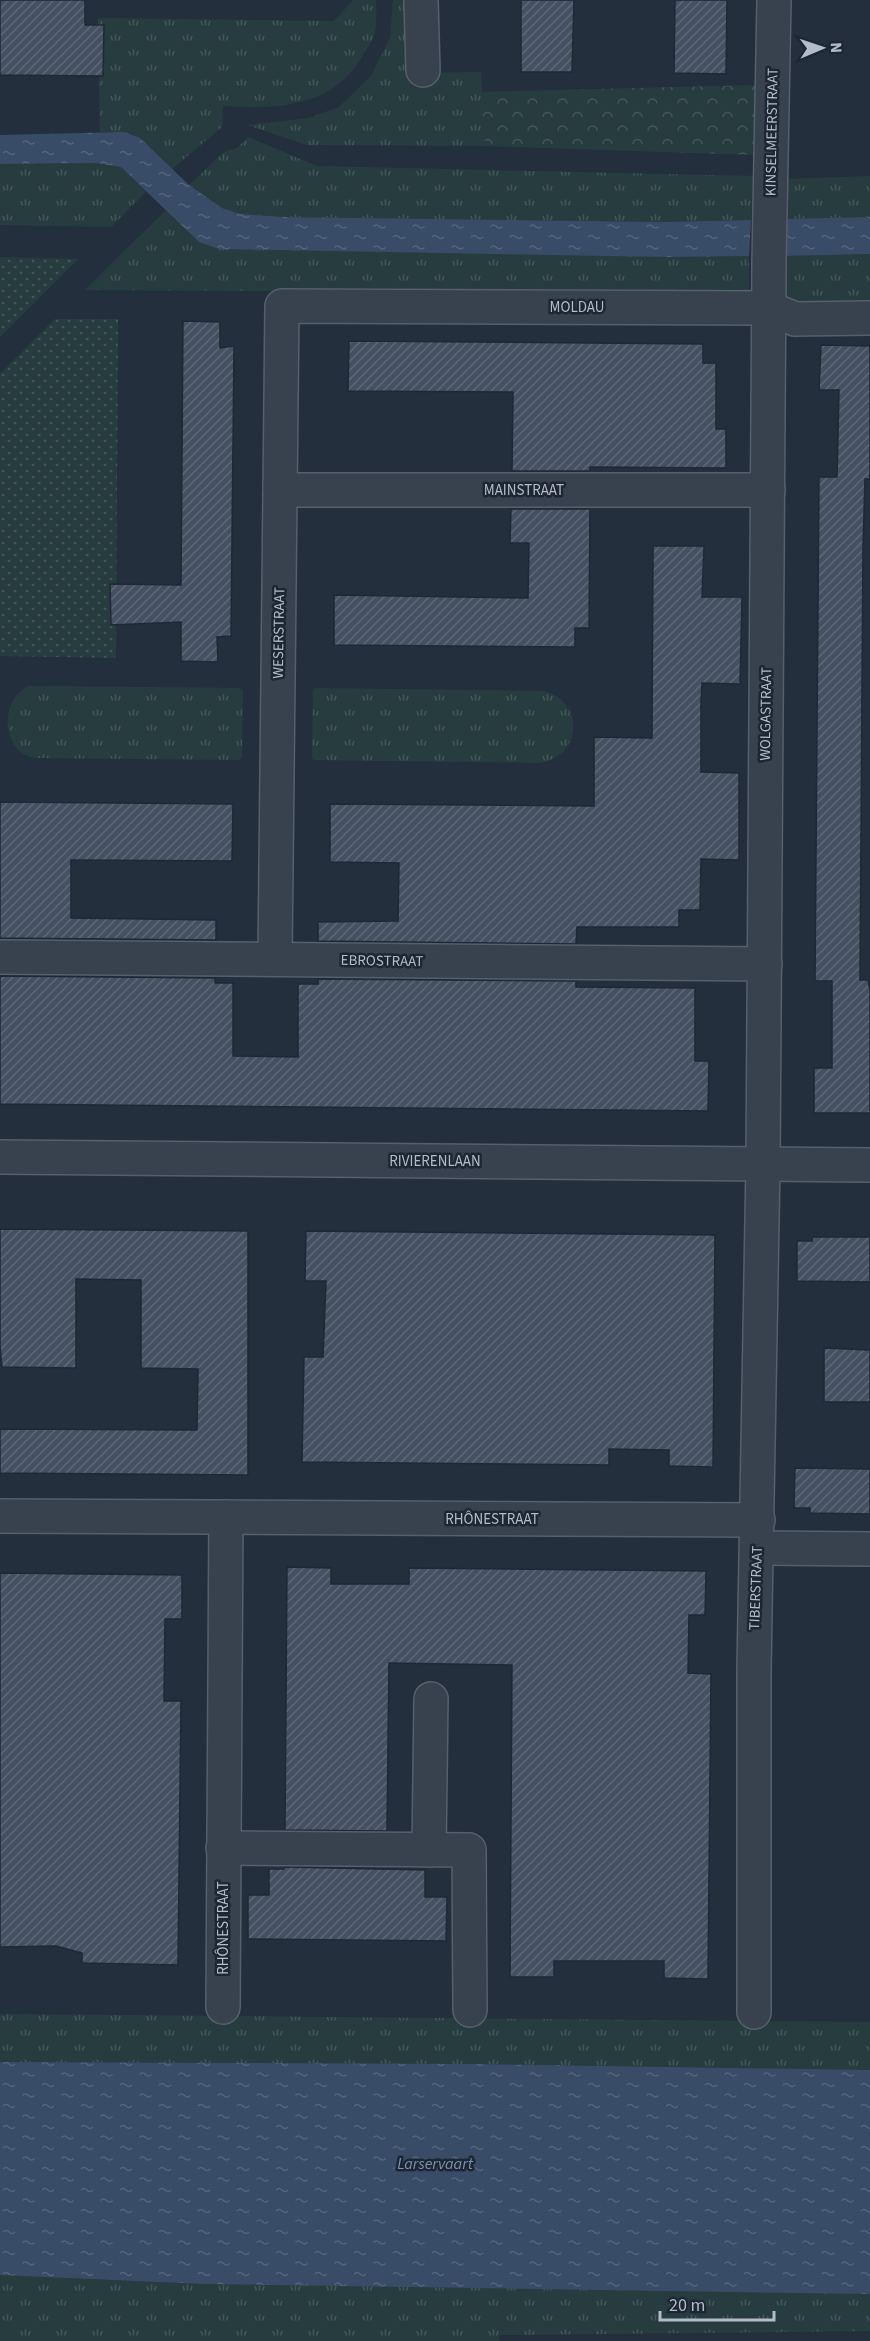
<svg xmlns="http://www.w3.org/2000/svg" width="870" height="2341" font-family="'Source Sans 3',sans-serif">
<defs>
<pattern id="grass-tufts" width="24" height="20" patternUnits="userSpaceOnUse" patternTransform="scale(1.5)"><rect width="24" height="20" fill="#263c3f"/><path d="M3 7l-1-3M5 7V3M7 7l1-3M15 17l-1-3M17 17v-4M19 17l1-3" fill="none" stroke="#435659"/></pattern>
<pattern id="forest-crowns" width="20" height="18" patternUnits="userSpaceOnUse" patternTransform="scale(1.5)"><rect width="20" height="18" fill="#263c3f"/><path d="M2 6a3 3 0 1 1 6 0M12 15a3 3 0 1 1 6 0" fill="none" stroke="#435659"/></pattern>
<pattern id="park-dots" width="8" height="8" patternUnits="userSpaceOnUse" patternTransform="scale(1.5)"><rect width="8" height="8" fill="#263c3f"/><path d="M2 2h.1M6 6h.1" fill="none" stroke="#435659" stroke-width="1.8" stroke-linecap="round"/></pattern>
<pattern id="water-ripples" width="26" height="14" patternUnits="userSpaceOnUse" patternTransform="scale(1.5)"><rect width="26" height="14" fill="#394c67"/><path d="M2 4q2-2 4 0t4 0M15 11q2-2 4 0t4 0" fill="none" stroke="#53647b"/></pattern>
<pattern id="building-hatch" width="6" height="6" patternUnits="userSpaceOnUse" patternTransform="scale(1.5)"><rect width="6" height="6" fill="#455162"/><path d="M-1 1l2-2M0 6l6-6M5 7l2-2" fill="none" stroke="#5d6877"/></pattern>
</defs>
<rect width="100%" height="100%" fill="#242f3e"/>
<g fill="url(#grass-tufts)">
<path d="M353,0H376C376,10 377,22 375,32C373,39 368,47 364,53C335,108 278,109 223,106L222,127L172,169C144,142 142,133 100,132L98,18L334,21Z"/>
<path d="M393,0H408L411,73L481,72L485,146L307,145L247,125L309,118L339,107L371,76L390,38Z"/>
<path d="M248,137L317,166L753,176L751,220L663,222L285,217L240,214L222,208L189,185L224,152L237,148Z"/>
<path d="M96,163L121,167L146,192L111,227L0,225V164Z"/>
<path d="M870,176V217L784,219L785,179Z"/>
<path d="M166,210L199,242L669,257L749,256V294L85,290Z"/>
<path d="M870,254V301H783V256Z"/>
<path d="M29,686L240,688L243,690L242,758L239,760L33,758C0,749 0,698 29,686Z"/>
<path d="M315,688L544,691C586,702 582,757 539,763L314,760L312,758L313,691Z"/>
<path d="M0,2014L870,2022V2070L472,2064L0,2062Z"/>
<path d="M0,2275L203,2284L870,2293V2331L510,2335H500L499,2341H0Z"/>
</g>
<path fill="url(#forest-crowns)" d="M757,85L754,155L485,146L481,92Z"/>
<g fill="url(#park-dots)">
<path d="M0,257L78,259L0,337Z"/>
<path d="M55,319H118L116,658L0,656V374Z"/>
</g>
<g fill="url(#water-ripples)">
<path d="M124,132L140,138L189,185L222,208L240,214L285,217L663,222L751,220L749,256L669,257L219,249L199,242L121,167L96,163L0,164V135Z"/>
<path d="M870,217V254L783,256L784,219Z"/>
<path d="M0,2062L472,2064L870,2070V2294L203,2284L0,2275Z"/>
</g>
<g fill="url(#building-hatch)" stroke="#1f2835" stroke-width="1.5">
<path d="M0,0H85V25H104L103,76L0,75Z"/>
<path d="M521,0H574L572,72H521Z"/>
<path d="M675,0H727L726,74L674,73Z"/>
<path d="M183,321L220,322V348L234,346L231,636L217,637L218,662L181,661V622L111,625L110,584L181,585Z"/>
<path d="M349,341L703,344V363H716V429H726V468L590,467V471H512L513,392L348,391Z"/>
<path d="M821,345L870,346V479H865L863,547L860,980H868L870,990V1113H814V1068H832V981H815L819,477H837L839,390H819Z"/>
<path d="M511,509H590L589,628H575V647L334,645V595L528,598L529,543H510Z"/>
<path d="M653,546H704L702,597H742L740,684L702,683L701,703V772L739,773V860L701,859L700,910H679V927H577L576,944L318,941V922L398,921L399,863L330,862V804L594,806V737L652,738Z"/>
<path d="M0,802L233,804L232,861L71,860V918L216,920V940L0,938Z"/>
<path d="M0,976L215,978V983H233V1056L298,1057V984H318V979L576,981V987L695,988V1061H709L708,1111L0,1104Z"/>
<path d="M0,1229L248,1231V1475L0,1473V1429L197,1430L198,1369L141,1368V1280L76,1279V1368L2,1367L0,1347Z"/>
<path d="M306,1231L715,1235L713,1467L669,1466V1450L609,1449V1465L302,1462L304,1357H323L326,1281H305Z"/>
<path d="M813,1237H870V1282L797,1281V1241H812Z"/>
<path d="M824,1348L870,1350V1402H824Z"/>
<path d="M795,1468L870,1469V1514L810,1513V1508H794Z"/>
<path d="M287,1567L331,1568V1584H409V1568L706,1571L705,1615H689L688,1673L711,1674L708,1979L664,1978V1961H554V1977H510L512,1665L389,1663L387,1831L285,1830Z"/>
<path d="M0,1573L182,1575V1619H165L164,1701H181L178,1965L82,1963V1953L56,1946L0,1947Z"/>
<path d="M284,1867L425,1870V1897H447L446,1941L248,1939V1895H269V1869H284Z"/>
</g>
<g fill="none" stroke-linecap="round" stroke-linejoin="round">
<defs>
<g id="street">
<path d="M421,0L423,70"/>
<path d="M280,490H768"/>
<path d="M0,957L765,964"/>
<path d="M275,959L282,306L768,308L795,319L870,318"/>
<path d="M0,1157L870,1165"/>
<path d="M0,1516L758,1520"/>
<path d="M757,1548L870,1549"/>
<path d="M223,1848L469,1850L470,2010"/>
<path d="M429,1850L431,1699"/>
<path d="M223,2007L226,1517"/>
<path d="M754,2012V1669L763,1164L769,263L774,0"/>
</g>
</defs>
<use href="#street" stroke="#565f6c" stroke-width="36"/>
<use href="#street" stroke="#38414e" stroke-width="33"/>
</g>
<g text-anchor="middle" dominant-baseline="central" stroke-width="5" stroke-linejoin="round" paint-order="stroke">
<g font-size="15" fill="#b4bcc9" stroke="#1d2633">
<text transform="translate(772 132) rotate(-89)">KINSELMEERSTRAAT</text>
<text x="577" y="307">MOLDAU</text>
<text x="524" y="490">MAINSTRAAT</text>
<text transform="translate(279 633) rotate(-89)">WESERSTRAAT</text>
<text transform="translate(766 714) rotate(-89)">WOLGASTRAAT</text>
<text transform="translate(382 961) rotate(1)">EBROSTRAAT</text>
<text x="435" y="1161">RIVIERENLAAN</text>
<text x="492" y="1519">RHÔNESTRAAT</text>
<text transform="translate(756 1588) rotate(-88)">TIBERSTRAAT</text>
<text transform="translate(223 1928) rotate(-90)">RHÔNESTRAAT</text>
</g>
<g font-size="16" font-style="italic" fill="#7c92b1" stroke="#1d2633">
<text x="435" y="2164">Larservaart</text>
</g>
</g>
<g transform="translate(822 48) rotate(88)" stroke="#1d2633" stroke-width="4.5" paint-order="stroke">
<path d="M0-4.5L10 22L0 15L-10 22Z" fill="#b4bcc9"/>
<text y="-9" font-size="16" font-weight="bold" text-anchor="middle" fill="#b4bcc9">N</text>
</g>
<path d="M660 2311v9h114v-9" fill="none" stroke="#b4bcc9" stroke-width="3"/>
<text x="669" y="2311" font-size="18" fill="#b4bcc9" stroke="#1d2633" stroke-width="4.5" paint-order="stroke">20 m</text>
</svg>
